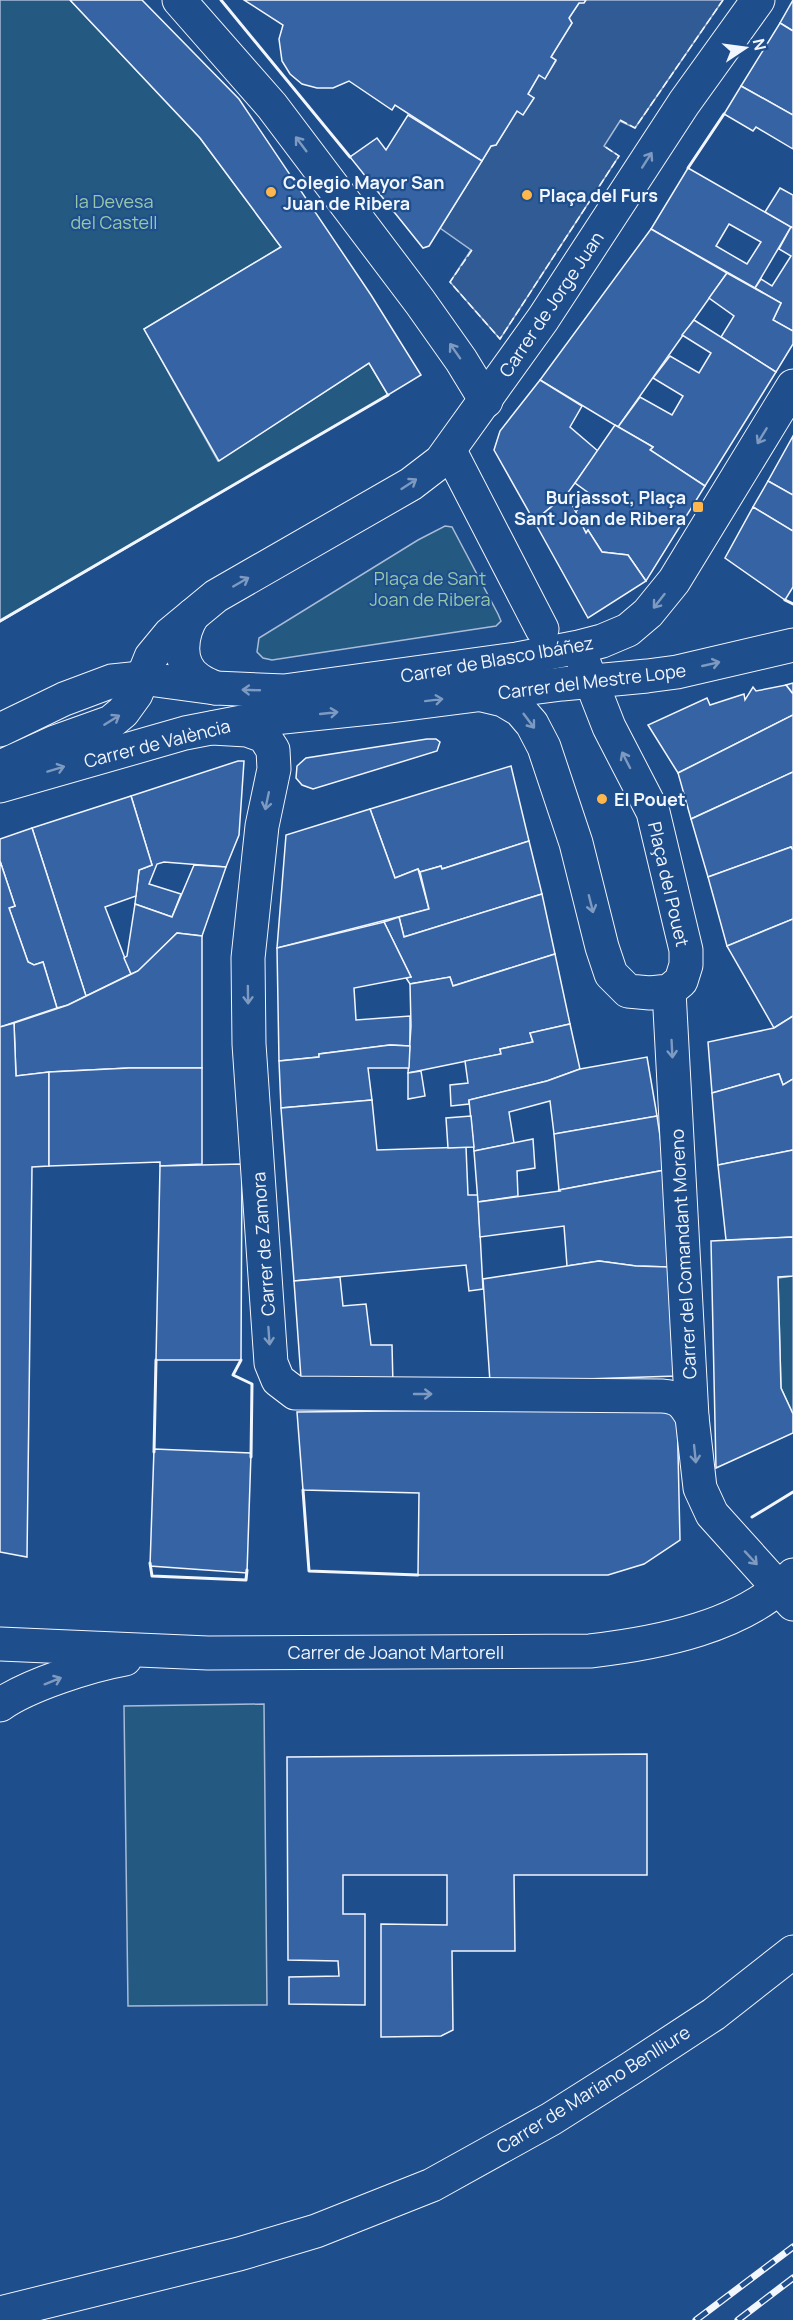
<svg xmlns="http://www.w3.org/2000/svg" width="793" height="2320" font-family="Manrope,sans-serif">
<rect width="100%" height="100%" fill="#1f4e8c"/>
<g fill="#245a82" stroke="#a8bbd7" stroke-width="1.5">
<path d="M0,0H70L200,138L281,247L144,329L218,461L369,363L388,395L0,622Z"/>
<path d="M445,526L452,527L498,614L501,621L496,626L272,660L263,658L257,652L259,638L418,540Z"/>
<path d="M793,1276V1414L781,1388L778,1278Z"/>
<path d="M264,1704L267,2005L128,2006L124,1706Z"/>
</g>
<path fill="#305b95" stroke="#a8bbd7" stroke-width="1.5" d="M586,0H723L635,128L620,121L604,146L619,156L500,339L450,282L471,250L440,228L491,146L496,145L517,111L523,114L534,98L528,94L539,75L545,78L556,61L551,57L572,23L569,18L579,3Z"/>
<g fill="#3563a3" stroke="#f2f6ff" stroke-width="1.5" fill-rule="evenodd">
<path d="M70,0H142L239,99L371,295L421,375L388,395L369,363L219,461L144,329L281,247L200,138Z"/>
<path d="M244,0H586L584,3H579L569,18L572,23L551,57L556,60L545,79L539,75L528,94L534,98L523,115L517,111L496,145L491,146L482,161L395,105L392,110L349,81L333,88H317L302,84L290,74L282,61L279,39L283,25Z"/>
<path d="M793,0V31L780,23Z"/>
<path d="M780,23L793,31V115L741,86Z"/>
<path d="M741,86L793,115V149L756,127L753,131L724,114Z"/>
<path d="M408,115L482,161L429,246L423,248L350,157L377,138L386,150Z"/>
<path d="M688,168L791,227L755,288L651,229ZM729,224L761,242L747,264L716,246Z"/>
<path d="M780,188L793,195V228L765,212Z"/>
<path d="M791,227L793,228V331L773,320L781,303L755,288L761,279L772,286L791,256L779,249Z"/>
<path d="M651,229L727,273L618,427L540,380Z"/>
<path d="M727,273L781,303L773,320L793,331V344L776,372L721,337L734,316L709,298Z"/>
<path d="M694,320L776,372L705,486L650,450L653,447L618,427L640,397L672,415L683,396L653,378L670,356L699,373L711,353L682,335Z"/>
<path d="M540,380L582,406L570,427L598,451L567,494L534,521L494,450L500,431Z"/>
<path d="M615,425L653,447L650,450L705,486L646,581L628,555L602,552L588,530L586,533L575,513L590,494L575,483Z"/>
<path d="M793,436V495L768,481Z"/>
<path d="M768,481L793,495V531L753,507Z"/>
<path d="M567,494L586,533L588,530L602,552L628,555L646,581L588,618L534,521Z"/>
<path d="M753,507L793,531V587L785,600L725,558Z"/>
<path d="M793,683V694L786,685Z"/>
<path d="M786,685L793,694V715L678,773L648,725L707,698L710,705L744,694L745,700L753,687L756,691Z"/>
<path d="M793,715V772L691,819L678,773Z"/>
<path d="M427,739H436L440,742L437,751L313,789L302,785L296,778L297,766L306,758Z"/>
<path d="M238,761H244L239,835L226,867L164,862L157,864L149,884L181,894L172,917L135,904L139,870L152,865L131,796Z"/>
<path d="M511,766L529,841L442,869L441,866L420,872L418,869L395,878L370,809Z"/>
<path d="M793,772V850L791,847L708,877L691,819Z"/>
<path d="M131,796L152,865L139,870L136,896L105,907L131,974L86,996L32,828Z"/>
<path d="M370,809L395,878L418,869L429,909L277,948L286,835Z"/>
<path d="M32,828L86,996L68,1005L57,1008L43,962L34,965L28,962L9,908L15,906L0,861V839Z"/>
<path d="M529,841L542,894L404,937L399,917L429,909L420,872L441,866L442,869Z"/>
<path d="M791,847L793,850V919L727,946L708,877Z"/>
<path d="M0,861L15,906L9,908L28,962L34,965L43,962L57,1008L0,1027Z"/>
<path d="M194,865L226,867L202,936L177,933L138,971L131,974L124,958L127,956L135,904L172,917Z"/>
<path d="M542,894L555,954L453,986L450,977L410,984L406,978L411,977L384,922L399,917L404,937Z"/>
<path d="M793,919V1016L774,1028L727,946Z"/>
<path d="M384,922L411,977L354,988L356,1020L410,1016V1046L390,1045L319,1054V1057L279,1061L277,948Z"/>
<path d="M177,933L202,936V1068H129L49,1072L16,1076L14,1023L68,1005L138,971Z"/>
<path d="M555,954L570,1024L530,1033L533,1042L500,1049L501,1054L408,1073L411,1026L410,984L450,977L453,986Z"/>
<path d="M793,1016V1079L783,1085L779,1074L712,1093L708,1042L774,1028Z"/>
<path d="M14,1023L16,1076L49,1072V1166L32,1167L27,1557L0,1552V1027Z"/>
<path d="M570,1024L580,1069L547,1081L469,1100V1104L451,1106L450,1085L468,1083L465,1061L501,1054L500,1049L533,1042L530,1033Z"/>
<path d="M390,1045L410,1046L409,1068H368L372,1100L281,1108L279,1061L319,1057V1054Z"/>
<path d="M647,1057L657,1116L554,1134L550,1101L509,1112L514,1143L474,1151L469,1100L547,1081L580,1069Z"/>
<path d="M129,1068H202V1164L160,1166V1162L49,1166V1072Z"/>
<path d="M421,1071L425,1096L408,1099V1073Z"/>
<path d="M779,1074L783,1085L793,1079V1150L718,1165L712,1093Z"/>
<path d="M372,1100L377,1150L466,1147L468,1195H478L483,1289L469,1291L466,1265L294,1281L281,1108Z"/>
<path d="M471,1116L474,1147L448,1148L446,1118Z"/>
<path d="M657,1116L665,1170L559,1190L554,1134Z"/>
<path d="M533,1139L535,1168L517,1171L518,1196L478,1202L474,1151Z"/>
<path d="M793,1150V1237L726,1240L718,1165Z"/>
<path d="M242,1164L241,1360H156L160,1166Z"/>
<path d="M665,1170L669,1267L636,1266L599,1261L567,1266L564,1226L480,1237L478,1202L560,1191L559,1190Z"/>
<path d="M793,1237V1276L778,1277L781,1388L793,1414V1433L716,1468L711,1241Z"/>
<path d="M599,1261L636,1266L669,1267L676,1376L490,1382L483,1279Z"/>
<path d="M340,1277L343,1306L366,1304L371,1345H392L393,1385L301,1378L294,1281Z"/>
<path d="M677,1408L680,1540L644,1564L608,1575H418L419,1493L303,1490L297,1412Z"/>
<path d="M154,1449L251,1453L247,1573L150,1566Z"/>
<path d="M647,1754V1875H514L515,1951H452L453,2030L441,2036L381,2037V1924L447,1925V1875H343V1914H365V2005L289,2004V1977L339,1976L338,1961L288,1960L287,1757Z"/>
</g>
<g fill="none" stroke-linecap="round" stroke-linejoin="round">
<defs>
<g id="minor">
<path d="M179,0L272,106L420,302L461,360L486,401"/>
<path d="M450,451L542,629"/>
<path d="M193,615C181,634 176,664 198,679C203,683 209,685 215,688"/>
<path d="M482,695L503,700L520,710L532,724L544,747L576,843L602,947L611,974L628,991L650,993L669,991L681,981L686,965V950L653,812L609,727L584,663"/>
<path d="M212,728L247,730L264,736L273,750L274,769L262,826L248,958L249,1044L271,1363L278,1380L295,1393L662,1396C679,1397 684,1403 692,1417"/>
<path d="M0,730L64,699L112,681L141,678L215,688L284,691L517,659L579,647L602,641L628,630L648,613L674,581L793,386"/>
<path d="M0,767L55,742L111,722L123,712L136,694L151,657L170,634L216,596L411,484L441,461L543,319L684,103L758,0"/>
<path d="M0,786L185,733L247,721L389,706L562,684L647,676L677,672L793,645"/>
<path d="M669,991L692,1417L700,1488L712,1514L793,1604"/>
<path d="M0,1644L208,1653L590,1651C658,1643 744,1627 793,1575"/>
<path d="M0,1705C28,1685 91,1665 125,1659"/>
<path d="M0,2313L239,2254L316,2231L432,2185L551,2119L630,2069L714,2014L793,1952"/>
</g>
</defs>
<use href="#minor" stroke="#f2f6ff" stroke-width="35"/>
<use href="#minor" stroke="#1f4e8c" stroke-width="33"/>
<defs>
<g id="rail">
<path d="M696,2320L793,2247"/>
<path d="M738,2320L793,2278"/>
</g>
</defs>
<use href="#rail" stroke="#f2f6ff" stroke-width="7"/>
<use href="#rail" stroke="#1f4e8c" stroke-width="4.5" stroke-dasharray="14" stroke-linecap="butt"/>
<g stroke="#f2f6ff" stroke-width="1.5" stroke-dasharray="8 3" stroke-linecap="butt">
<path d="M620,120L635,128L723,0"/>
<path d="M472,250L450,282L500,339L619,156L604,146"/>
</g>
<g stroke="#f2f6ff" stroke-width="3">
<path d="M221,0L350,157"/>
<path d="M688,168L724,114"/>
<path d="M785,600L793,604"/>
<path d="M0,621L388,395"/>
<path d="M241,1360L233,1375L252,1384L251,1457"/>
<path d="M154,1452L156,1360"/>
<path d="M303,1490L309,1571L418,1575"/>
<path d="M752,1517L793,1492"/>
<path d="M150,1563L152,1576L246,1580L247,1570"/>
</g>
</g>
<defs><path id="oneway-shaft" d="M-6 0H5M1.5-3L5.5 0L1.5 3" fill="none" stroke-width="1.6" stroke-linecap="round" stroke-linejoin="round" transform="scale(1.5)"/></defs>
<g stroke="#7e9ac0">
<use href="#oneway-shaft" transform="translate(301 144) rotate(-127)"/>
<use href="#oneway-shaft" transform="translate(647 160) rotate(-57)"/>
<use href="#oneway-shaft" transform="translate(455 351) rotate(-125)"/>
<use href="#oneway-shaft" transform="translate(762 436) rotate(121)"/>
<use href="#oneway-shaft" transform="translate(409 484) rotate(-33)"/>
<use href="#oneway-shaft" transform="translate(241 582) rotate(-30)"/>
<use href="#oneway-shaft" transform="translate(659 601) rotate(128)"/>
<use href="#oneway-shaft" transform="translate(711 664) rotate(-13)"/>
<use href="#oneway-shaft" transform="translate(251 690) rotate(-178)"/>
<use href="#oneway-shaft" transform="translate(434 700) rotate(-7)"/>
<use href="#oneway-shaft" transform="translate(329 713) rotate(-6)"/>
<use href="#oneway-shaft" transform="translate(112 720) rotate(-32)"/>
<use href="#oneway-shaft" transform="translate(529 721) rotate(53)"/>
<use href="#oneway-shaft" transform="translate(626 760) rotate(-117)"/>
<use href="#oneway-shaft" transform="translate(56 769) rotate(-17)"/>
<use href="#oneway-shaft" transform="translate(267 801) rotate(102)"/>
<use href="#oneway-shaft" transform="translate(591 904) rotate(76)"/>
<use href="#oneway-shaft" transform="translate(248 995) rotate(89)"/>
<use href="#oneway-shaft" transform="translate(672 1049) rotate(87)"/>
<use href="#oneway-shaft" transform="translate(269 1336) rotate(86)"/>
<use href="#oneway-shaft" transform="translate(423 1394)"/>
<use href="#oneway-shaft" transform="translate(695 1454) rotate(84)"/>
<use href="#oneway-shaft" transform="translate(751 1558) rotate(47)"/>
<use href="#oneway-shaft" transform="translate(53 1681) rotate(-22)"/>
</g>
<g fill="#ffb74d" stroke="#1f4e8c" stroke-width="2">
<circle cx="271" cy="192" r="6"/>
<circle cx="527" cy="195" r="6"/>
<rect x="692" y="501" width="12" height="12" rx="3"/>
<circle cx="602" cy="799" r="6"/>
</g>
<g text-anchor="middle" dominant-baseline="central" stroke-width="4.5" stroke-linejoin="round" paint-order="stroke">
<g font-size="18" font-weight="bold" fill="#f2f6ff" stroke="#1f4e8c" text-anchor="start">
<text x="283" y="182">Colegio Mayor San<tspan x="283" dy="21">Juan de Ribera</tspan></text>
<text x="539" y="195">Plaça del Furs</text>
<text x="686" y="497" text-anchor="end">Burjassot, Plaça<tspan x="686" dy="21">Sant Joan de Ribera</tspan></text>
<text x="614" y="799">El Pouet</text>
</g>
<g font-size="18" fill="#97c8a6" stroke="#1f4e8c">
<text x="114" y="201">la Devesa<tspan x="114" dy="21">del Castell</tspan></text>
<text x="430" y="578">Plaça de Sant<tspan x="430" dy="21">Joan de Ribera</tspan></text>
</g>
<g font-size="18" fill="#f2f6ff" stroke="#1f4e8c">
<text transform="translate(551 304) rotate(-56)">Carrer de Jorge Juan</text>
<text transform="translate(497 659) rotate(-10)">Carrer de Blasco Ibáñez</text>
<text transform="translate(592 681) rotate(-7)">Carrer del Mestre Lope</text>
<text transform="translate(157 743) rotate(-14)">Carrer de València</text>
<text transform="translate(669 884) rotate(77)">Plaça del Pouet</text>
<text transform="translate(263 1244) rotate(-94)">Carrer de Zamora</text>
<text transform="translate(683 1254) rotate(-93)">Carrer del Comandant Moreno</text>
<text x="396" y="1652">Carrer de Joanot Martorell</text>
<text transform="translate(593 2089) rotate(-32)">Carrer de Mariano Benlliure</text>
</g>
</g>
<g transform="translate(745 48) rotate(77)" stroke="#1f4e8c" stroke-width="4.5" paint-order="stroke">
<path d="M0-4.5L10 22L0 15L-10 22Z" fill="#f2f6ff"/>
<text y="-9" font-size="16" font-weight="bold" text-anchor="middle" fill="#f2f6ff">N</text>
</g>
</svg>
